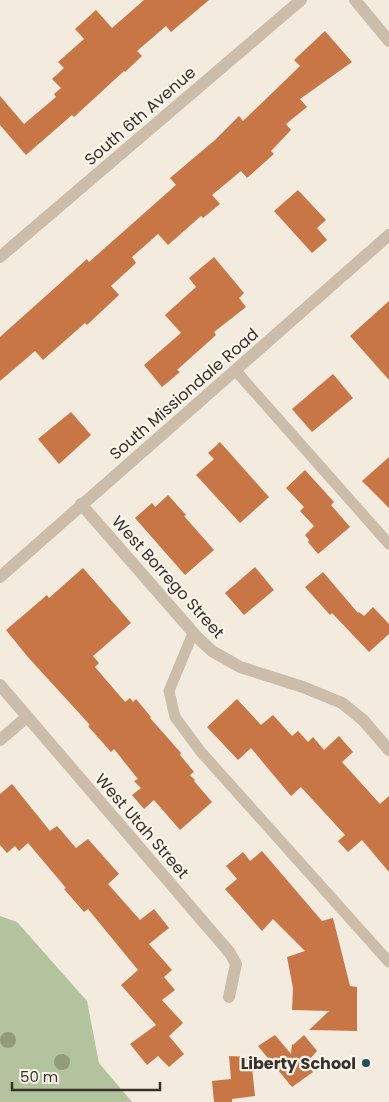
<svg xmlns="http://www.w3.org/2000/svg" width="389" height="1102" font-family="Poppins,sans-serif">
<rect width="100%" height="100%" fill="#f3ecde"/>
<path fill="#b2c39e" d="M0,916L17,922L87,1001L99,1063L132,1102H0Z"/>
<g fill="#c97647">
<path d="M144,0H209L171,32L166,26L137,51L142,56L125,72L124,71L74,117L72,115L26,155L0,125V96L24,124L56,97L54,94L61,88L52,79L64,68L58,62L84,39L75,29L96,10L112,28Z"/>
<path d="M325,31L352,62L300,99L307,107L286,124L291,130L271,151L274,154L247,178L241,171L212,195L220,204L203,218L201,216L168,245L158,234L132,257L136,263L111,286L119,295L87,325L85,323L43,360L35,351L0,381V337L87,259L89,262L176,185L170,178L215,140L239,116L243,121L300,66L294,60Z"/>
<path d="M298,190L326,220L317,228L327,240L312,253L274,211Z"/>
<path d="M214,257L244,293L239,298L246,307L214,332L216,335L177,370L180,372L162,387L144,365L181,333L165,315L196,287L189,278Z"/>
<path d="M389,301V380L350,336Z"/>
<path d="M333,374L353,398L312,432L292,409Z"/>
<path d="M71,412L91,435L59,464L38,439Z"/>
<path d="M220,442L269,497L240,523L196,475L214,459L208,453Z"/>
<path d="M389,457V508L362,481Z"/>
<path d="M305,470L334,502L331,505L350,527L318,554L308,542L309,540L305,535L314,526L300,511L304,507L286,488Z"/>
<path d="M168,495L186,515L184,516L214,550L185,575L135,518L152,503L155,507Z"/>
<path d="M255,567L274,590L244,615L225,593Z"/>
<path d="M83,568L131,623L93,656L99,663L95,667L125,702L130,698L133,702L136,699L151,717L150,718L181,753L180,755L194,772L190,775L195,780L194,781L212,802L180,830L154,800L144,809L132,795L141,788L134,781L138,779L114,749L111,752L88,726L90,725L27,656L6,630L47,595L49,598Z"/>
<path d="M323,572L358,613L359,612L364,616L373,607L389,624V634L369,652L332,613L330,615L305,587Z"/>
<path d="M237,699L261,725L273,715L292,736L298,731L308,742L313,737L324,750L339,736L353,752L342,762L380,804L389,796V872L362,840L348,852L338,841L345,835L301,787L291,796L251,748L238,760L207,727Z"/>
<path d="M12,784L50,831L57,826L76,848L88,839L119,874L108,884L140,920L154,909L169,928L149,944L172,970L164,977L175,990L162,1000L183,1023L169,1036L184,1054L169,1067L158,1056L147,1065L130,1044L156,1025L121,985L138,970L88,909L84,912L64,889L66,888L28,843L19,851L15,846L7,853L0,845V794Z"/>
<path d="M262,851L322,921L333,918L350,986L357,987V1031L309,1030L329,1011L292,1010L293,988L287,957L305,951L273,919L262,931L225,889L237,879L226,866L243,852L250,861Z"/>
<path d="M275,1035L291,1054L292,1044L293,1045L304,1035L317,1051L306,1063L313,1072L292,1087L258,1046Z"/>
<path d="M229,1056L251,1057L255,1096L232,1099V1102H214L212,1081L231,1079Z"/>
</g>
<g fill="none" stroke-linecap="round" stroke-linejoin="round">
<g stroke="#ccbdaa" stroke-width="11">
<path d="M235,370L389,544"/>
<path d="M193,633L169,691L175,717L201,752L389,962"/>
</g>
<g stroke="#ccbdaa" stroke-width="12">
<path d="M81,504L198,638L212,651L240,667L303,687L342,703L363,720L389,750"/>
<path d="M0,577L389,235"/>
<path d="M0,685L230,953L236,964L229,997"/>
<path d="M0,740L27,717"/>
</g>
<g stroke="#ccbdaa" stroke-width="12">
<path d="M355,0L389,41"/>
<path d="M0,257L301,0"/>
</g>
</g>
<g fill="#929b7c">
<circle cx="8" cy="1040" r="8"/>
<circle cx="62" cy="1062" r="8"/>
</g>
<circle fill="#1d515c" stroke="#fbf5eb" stroke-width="2" cx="366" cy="1063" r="5"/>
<g text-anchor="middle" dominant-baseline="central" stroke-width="4.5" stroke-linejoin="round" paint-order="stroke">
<g font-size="16" fill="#393029" stroke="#fbf5eb">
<text transform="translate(140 116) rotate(-41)">South 6th Avenue</text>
<text transform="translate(184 394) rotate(-41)">South Missiondale Road</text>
<text transform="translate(168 577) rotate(48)">West Borrego Street</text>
<text transform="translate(142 826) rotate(49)">West Utah Street</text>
</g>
<g font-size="16" font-weight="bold" fill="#393029" stroke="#fbf5eb" text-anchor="end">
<text x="356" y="1063">Liberty School</text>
</g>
</g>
<path d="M12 1082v8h148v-8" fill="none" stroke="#393029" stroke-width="2.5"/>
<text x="20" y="1082" font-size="15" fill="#393029" stroke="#fbf5eb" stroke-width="4" paint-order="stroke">50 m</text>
</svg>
